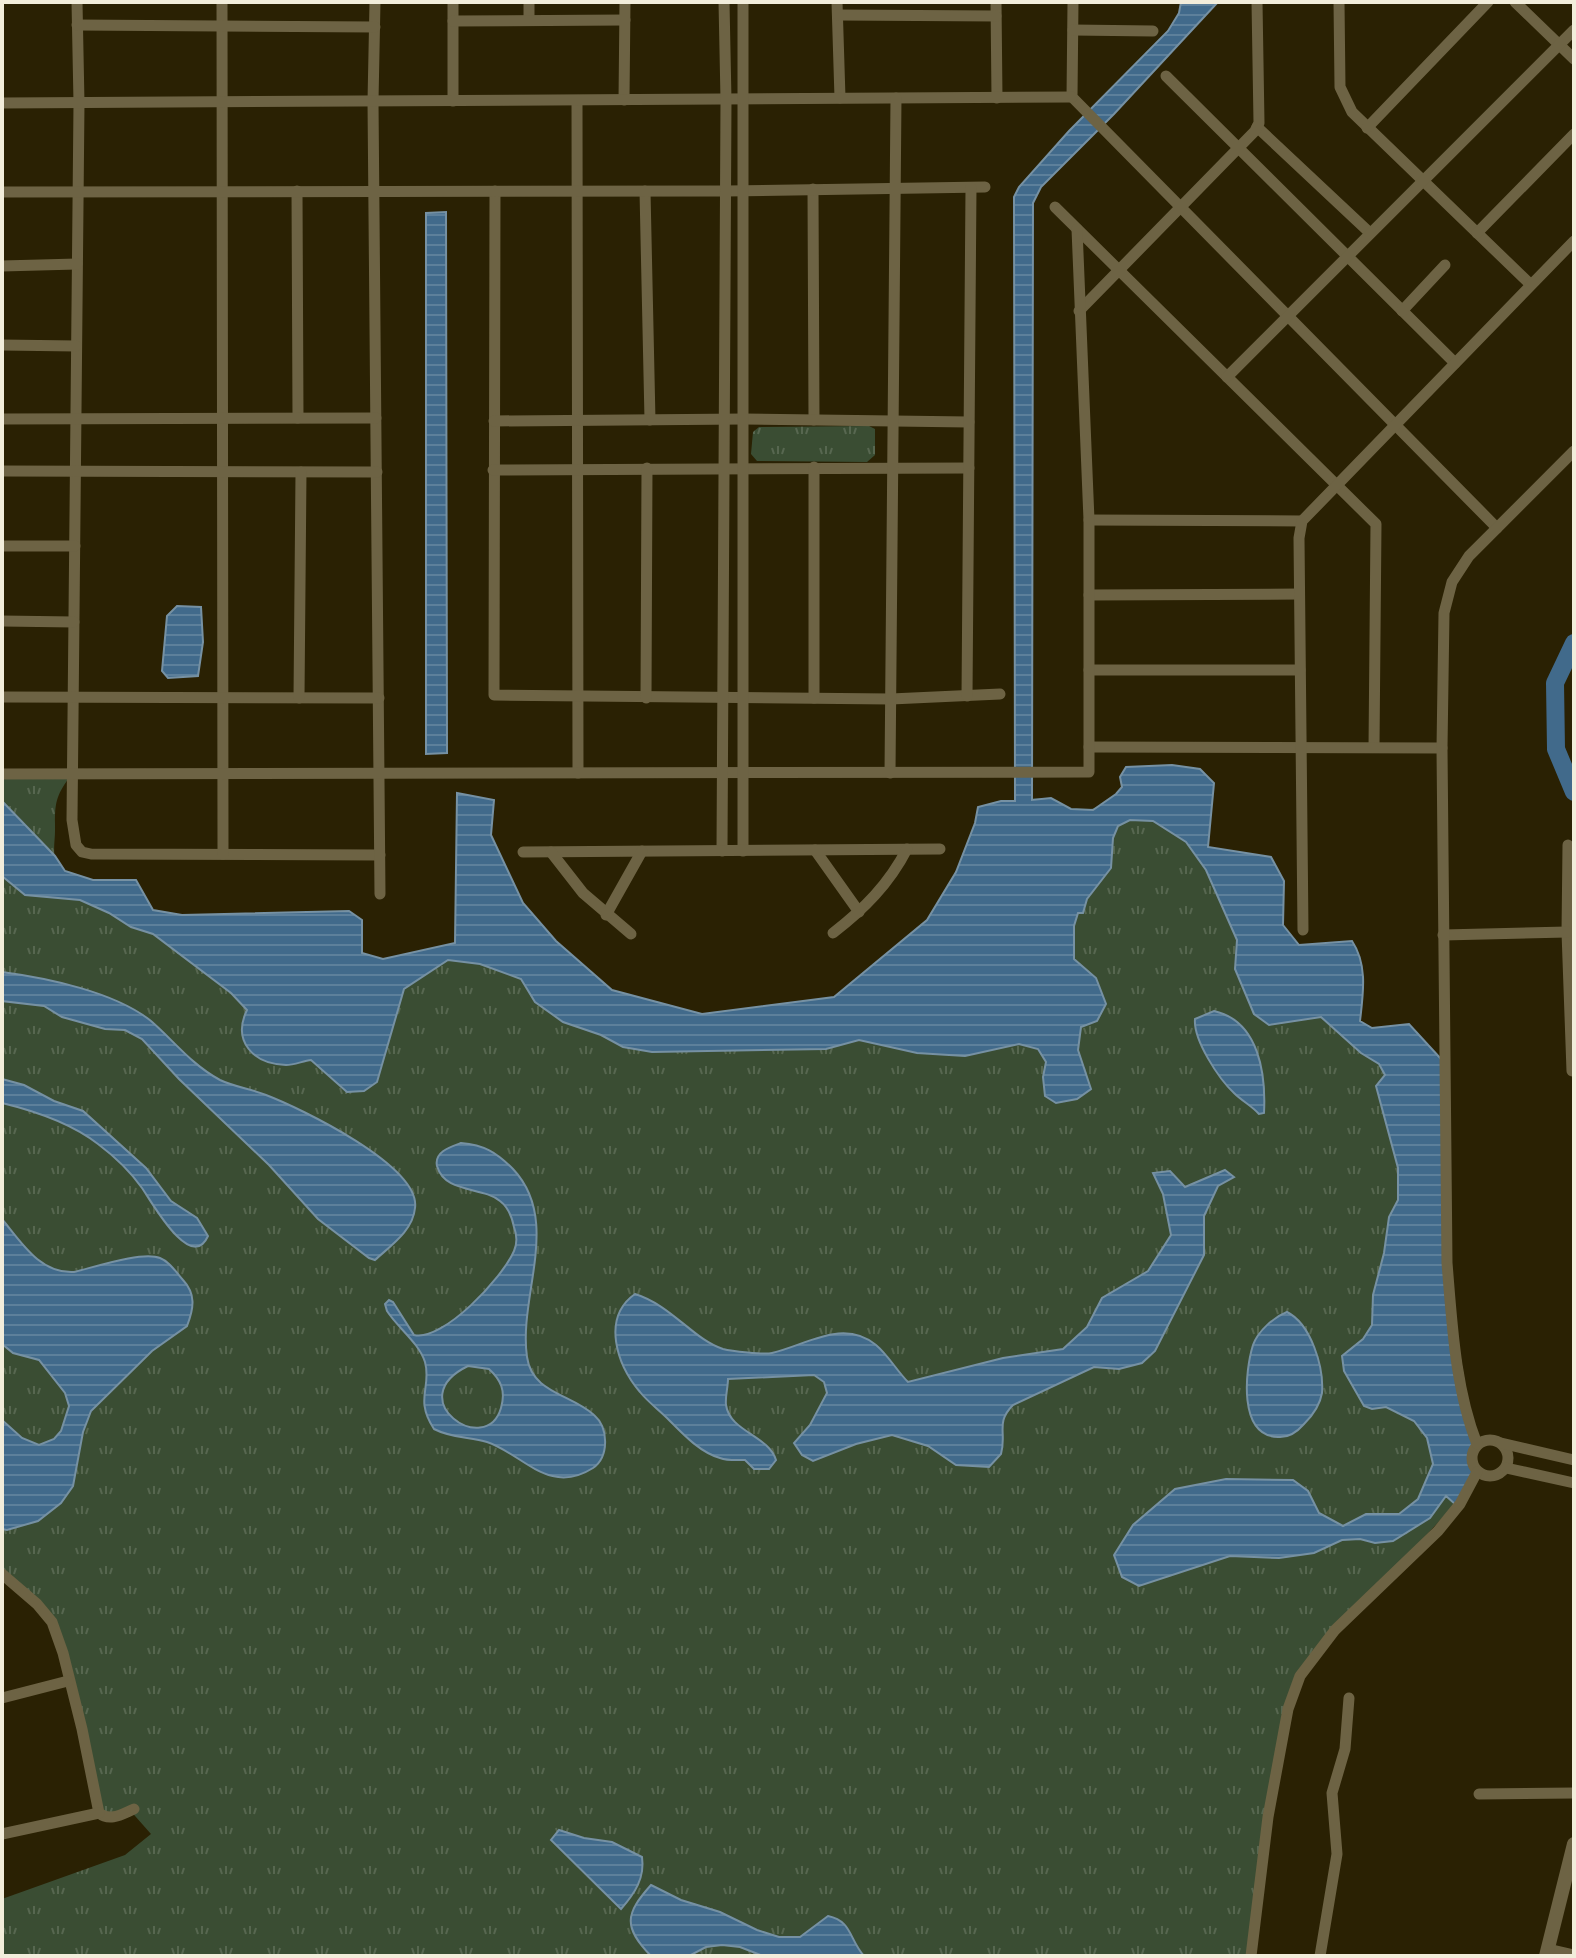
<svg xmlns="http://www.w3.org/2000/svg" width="1576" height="1958" font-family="'Exo 2',sans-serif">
<defs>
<pattern id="grass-tufts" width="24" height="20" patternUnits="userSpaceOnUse" patternTransform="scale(2)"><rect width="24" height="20" fill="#3a4d33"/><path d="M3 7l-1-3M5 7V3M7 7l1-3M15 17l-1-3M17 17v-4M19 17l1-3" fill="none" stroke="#576750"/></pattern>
<pattern id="water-rules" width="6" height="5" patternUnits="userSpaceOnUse" patternTransform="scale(2)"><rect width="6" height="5" fill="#416a8b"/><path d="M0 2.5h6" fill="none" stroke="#5d809b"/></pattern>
</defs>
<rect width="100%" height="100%" fill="#2a2103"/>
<g fill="url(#grass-tufts)">
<path d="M869,426L875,429V455L867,462L757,461L751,454L753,432L759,427Z"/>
<path d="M1172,765L1200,769L1214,783L1208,847L1271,857L1284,881L1283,925L1299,945L1352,941C1368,965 1363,994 1360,1021L1372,1028L1409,1024L1444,1262L1474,1444C1467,1454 1467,1462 1473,1472L1457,1502L1297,1674L1248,1956H2V1899L125,1855L151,1834L128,1808L112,1814L102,1811L56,1620L2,1571V777L69,778C54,798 55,807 55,831C55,839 53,850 55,857C66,886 112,880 136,880L152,910L182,915L349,911L362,920V953L383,959L455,943L457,793L494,800L491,835L523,903L556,941L612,990L702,1014L834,997L927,920L956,872L975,823L978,807C991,803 1041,796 1052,799C1058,800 1063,806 1068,808C1089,816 1109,803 1122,787L1120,777L1126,767Z"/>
</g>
<g fill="url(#water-rules)" stroke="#7691a3" stroke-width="2" fill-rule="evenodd">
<path d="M1181,2H1218L1114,114L1041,187L1033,203L1032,800L1051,798L1071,809L1093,810L1116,794L1122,787L1120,777L1126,767L1172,765L1200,769L1214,783L1208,847L1271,857L1284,881L1283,925L1299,945L1352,941C1368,965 1363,994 1360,1021L1372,1028L1409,1024L1441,1059L1444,1262L1474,1444C1467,1454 1467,1462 1473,1472L1456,1505L1446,1496L1430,1518L1393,1541L1375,1543L1360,1539L1342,1540L1314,1553L1279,1558L1230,1556L1139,1586L1122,1577L1114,1555L1133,1525L1175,1489L1226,1479L1293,1480L1308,1491L1319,1513L1343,1526L1366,1514H1399L1418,1499L1433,1464L1427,1438L1414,1421L1386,1407L1372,1409L1364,1406L1344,1371L1342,1356L1363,1339L1372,1325L1373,1295L1384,1253L1389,1217L1398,1200V1168L1376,1086L1385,1075L1379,1064L1361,1053L1321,1017L1269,1025L1254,1014L1235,969L1237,940L1206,870L1186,842L1153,821L1130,820L1118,826L1113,838L1111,868L1087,899L1083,913H1078L1074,926V959L1096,978L1106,1004L1097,1021L1081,1027L1078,1050L1091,1089L1077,1099L1056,1103L1045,1096L1043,1077L1046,1062L1038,1049L1019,1044L965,1056L917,1053L859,1040L826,1049L652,1052L623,1047L601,1035L563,1022L535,1002L521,979L480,964L448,960L404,989L377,1082L364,1091L347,1092L311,1060C303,1061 294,1065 286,1065C253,1064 232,1041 247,1010L231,993L153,934L131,927L109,913L80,900L25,895L2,876V801L55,856L65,871L93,880H136L153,910L182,915L349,911L362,920V953L383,959L455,943L457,793L494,800L491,835L523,903L556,941L612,990L702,1014L834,997L927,920L956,872L975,823L978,807L1001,801H1015L1014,197L1019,187L1069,131L1168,31L1179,13Z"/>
<path d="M446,212L447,753L426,754V213Z"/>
<path d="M177,606L201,607L203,642L198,676L168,678L162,671L167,616Z"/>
<path d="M2,972C47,978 115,992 151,1021C174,1041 192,1065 220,1080C235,1087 251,1089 266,1095C300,1108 421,1166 415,1208C413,1231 390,1246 375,1260L369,1258L318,1219L269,1165L179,1079L142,1039L125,1030L105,1029L62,1017L44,1006L2,1001Z"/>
<path d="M1214,1011C1259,1021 1266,1074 1264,1113L1259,1114C1252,1106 1242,1101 1234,1093C1219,1079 1193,1040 1195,1019Z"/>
<path d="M2,1079L24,1085L54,1101L83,1111L146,1168L171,1201L197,1218L208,1236C191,1274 150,1199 142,1188C130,1171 114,1156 98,1144C71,1123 35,1111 2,1103Z"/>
<path d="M461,1143C484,1145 496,1152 513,1169C562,1221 518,1296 527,1357C532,1393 571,1394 594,1415C609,1428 609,1457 593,1468C549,1496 523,1454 487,1442C469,1437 451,1438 434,1429C414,1399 432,1387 425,1362C419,1343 398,1328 387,1311L385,1304L389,1300L393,1302L414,1335C443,1342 503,1277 514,1251C517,1244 517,1235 514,1227C512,1217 508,1207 500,1201C482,1186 445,1194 437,1166C434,1152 450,1147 461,1143ZM468,1366L489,1369C501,1380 506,1391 501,1408C486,1459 400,1399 468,1366Z"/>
<path d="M1225,1170L1234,1177L1218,1186L1204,1216V1255L1155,1351L1142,1363L1119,1369L1094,1367L1013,1405C995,1423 1007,1433 1001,1454L989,1467L956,1465L928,1446L892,1435L856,1444L813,1461L802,1455L794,1443L810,1425L827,1393L824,1382L814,1375L728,1379C728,1387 725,1397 726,1405C730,1432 768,1435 776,1460L769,1469H754L745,1460C737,1460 728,1461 720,1458C699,1452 682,1433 667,1418C658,1409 648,1402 640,1392C617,1365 601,1318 635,1294C671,1305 694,1340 723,1349C731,1351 764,1355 772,1353C807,1345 843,1318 876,1345C888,1355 897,1371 908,1382L1003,1358L1063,1349L1087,1327L1102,1298L1148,1271L1171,1235L1163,1194L1153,1173L1170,1171L1185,1187Z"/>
<path d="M2,1219C21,1242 40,1274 74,1272C95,1267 142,1251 160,1258C170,1262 176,1272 183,1280C196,1294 194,1308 187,1326L152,1351L91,1411L83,1432L73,1486L61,1503L38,1521L7,1530L2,1529V1420L22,1438L39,1445L54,1439L61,1431L69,1406L65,1393L39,1360L13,1353L2,1344Z"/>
<path d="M1287,1312C1311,1324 1324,1367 1322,1393C1320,1405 1312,1416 1304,1424C1297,1432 1289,1438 1278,1437C1238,1436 1245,1371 1253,1345C1258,1331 1274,1317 1287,1312Z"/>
<path d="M559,1830L584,1838L612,1842L642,1857C645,1878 635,1893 621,1909L551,1840Z"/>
<path d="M651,1885L681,1900L720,1912L757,1930L779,1937H800L828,1916C852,1921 849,1939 864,1956H763L740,1947L722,1945L706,1947L689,1956H651C623,1927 625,1914 651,1885Z"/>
</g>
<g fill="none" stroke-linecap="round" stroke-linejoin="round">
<path stroke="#416a8b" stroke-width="18" d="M1574,643L1555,683L1556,749L1574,792"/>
<g stroke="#6d6344" stroke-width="11">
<path d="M77,2L79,103L72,820L76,845L82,852L91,854L380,855"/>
<path d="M222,2L223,854"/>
<path d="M375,2L373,101L380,894"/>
<path d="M453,2V101"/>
<path d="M837,2L840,98"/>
<path d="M996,2L997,98"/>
<path d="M1073,2L1072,97L1497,528"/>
<path d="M1339,2L1340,87L1352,112L1530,284"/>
<path d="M1515,2L1574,59"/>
<path d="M838,15L996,16"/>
<path d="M529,20V2"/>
<path d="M453,21L625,20"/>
<path d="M77,25L375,27"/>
<path d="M1073,30L1153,31"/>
<path d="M1166,76L1455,363"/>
<path d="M624,100L625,2"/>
<path d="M577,101L578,773"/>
<path d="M2,103L1072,97"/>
<path d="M1257,127L1370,233"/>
<path d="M1367,128L1488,2"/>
<path d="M813,189L814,420"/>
<path d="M297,191L298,418"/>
<path d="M495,191L494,695L891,699L1000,694"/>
<path d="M645,191L650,420"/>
<path d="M2,192L726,191L985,187"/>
<path d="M1055,207L1376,524L1374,747"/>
<path d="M1477,233L1574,134"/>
<path d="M2,266L77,264"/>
<path d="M1079,311L1255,131L1259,123L1257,2"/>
<path d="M1402,311L1445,265"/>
<path d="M2,345L76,346"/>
<path d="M1227,377L1574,30"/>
<path d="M2,419L376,418"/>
<path d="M494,421L744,419L969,422"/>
<path d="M493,470L969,468"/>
<path d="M2,471L377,472"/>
<path d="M1089,520L1302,521"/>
<path d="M2,546H75"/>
<path d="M1089,595L1299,594"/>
<path d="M2,621L74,622"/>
<path d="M1089,670H1300"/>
<path d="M967,696L971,188"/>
<path d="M2,697L379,698"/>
<path d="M299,698L301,472"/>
<path d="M646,698L647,468"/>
<path d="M814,698V467"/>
<path d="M1089,747L1442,748"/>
<path d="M890,773L896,98"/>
<path d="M2,774L1089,772V520L1077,229"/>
<path d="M1568,845L1567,932L1572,1071"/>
<path d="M815,850L859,912"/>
<path d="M722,851L726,100L724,2"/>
<path d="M743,851V2"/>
<path d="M523,852L940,849"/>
<path d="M551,852L583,893L631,934"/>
<path d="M606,915L642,851"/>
<path d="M1303,930L1299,538L1302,521L1574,241"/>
<path d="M833,933C864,909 889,884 907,849"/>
<path d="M1443,935L1567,932"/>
<circle cx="1490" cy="1458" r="18"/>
<path d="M1501,1443L1574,1460"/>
<path d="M1477,1444C1455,1388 1452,1323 1447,1263L1442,748L1444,613L1452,582L1469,556L1574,451"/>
<path d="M1506,1468L1574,1483"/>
<path d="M2,1574L37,1604L52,1622L63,1653L82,1729L99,1813C110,1822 122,1814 134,1809"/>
<path d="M2,1698L68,1681"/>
<path d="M1479,1794L1574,1793"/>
<path d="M2,1834L99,1813"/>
<path d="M1548,1949L1574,1955"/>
<path d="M1251,1956L1268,1817L1288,1709L1300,1676L1335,1630L1438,1531L1460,1504L1477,1472"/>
<path d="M1320,1956L1337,1854L1332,1793L1345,1749L1349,1698"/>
</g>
<path stroke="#6d6344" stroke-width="14" d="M1546,1956L1574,1844"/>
</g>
<rect width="1576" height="1958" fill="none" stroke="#f2eddb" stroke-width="8"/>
</svg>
